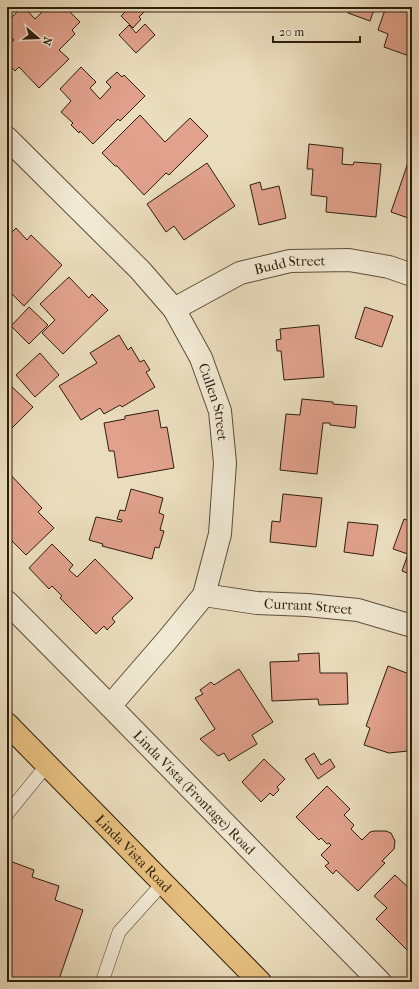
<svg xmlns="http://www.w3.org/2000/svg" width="419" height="989" font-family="'IM FELL French Canon',serif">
<rect width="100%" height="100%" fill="#eaddbd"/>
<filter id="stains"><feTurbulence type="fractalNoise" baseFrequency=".005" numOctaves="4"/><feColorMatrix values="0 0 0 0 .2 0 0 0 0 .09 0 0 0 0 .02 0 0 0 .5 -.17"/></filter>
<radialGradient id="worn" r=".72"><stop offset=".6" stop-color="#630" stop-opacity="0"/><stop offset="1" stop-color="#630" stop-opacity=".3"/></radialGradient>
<g fill="#e1a18c" stroke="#2e1d0c">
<path d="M22,7H24L35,19L47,7H65L80,22L72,30L75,34L59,50L69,59L39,88L19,67L15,71L7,63V58L8,57L7,56V47L14,40L7,33V22Z"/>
<path d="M130,7L131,9L133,7H139L144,12L139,17L141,19L133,28L121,16Z"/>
<path d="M350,7H375L370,21L348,13Z"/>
<path d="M386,7H412V57L384,47L388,34L378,30Z"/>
<path d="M145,24L155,35L136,53L119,35L129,25L136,33Z"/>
<path d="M81,67L96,82L90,88L100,99L111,87L106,82L117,72L122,77L124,75L145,96L120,121L118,119L93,144L80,131L79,133L71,125L73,123L61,112L71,101L60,89Z"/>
<path d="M140,115L165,142L190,118L208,136L169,175L166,173L144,195L117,166H115L102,153Z"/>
<path d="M309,144L343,148L342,164L353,165L354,162L381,164L376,217L326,212L327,197L311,195L313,169H307Z"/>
<path d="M409,160L412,161V225L409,224L411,219L391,212Z"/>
<path d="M207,163L235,206L184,240L174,226L166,232L147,204Z"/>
<path d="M260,182L262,190L279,186L286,218L259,225L250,185Z"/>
<path d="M16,228L27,240L31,235L62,265L24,306L9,291L7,293V237Z"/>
<path d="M69,277L89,298L92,294L108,310L63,354L42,333L55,320L40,304Z"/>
<path d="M29,307L48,325L29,344L11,326Z"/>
<path d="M365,307L393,316L382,347L355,338Z"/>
<path d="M319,325L324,377L284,380L281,351H277L276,340L281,339L280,329Z"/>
<path d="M119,335L128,350L131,347L140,362L144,360L150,370L146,372L155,387L122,407L120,405L104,414L100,408L81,420L59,386L97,363L90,353Z"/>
<path d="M40,353L59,375L35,397L16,375Z"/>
<path d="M412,358V373L407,371Z"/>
<path d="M8,383L33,407L7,433V384Z"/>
<path d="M302,399L333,402V404L357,406L355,428L330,425V423H323L317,474L280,470L286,414L300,415Z"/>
<path d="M158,410L161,428L167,427L174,468L118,478L114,451H109L104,423L125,419V416Z"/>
<path d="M7,471L42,508L38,512L54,528L26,555L7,536Z"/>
<path d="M131,489L163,498L159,513L164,515L160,530L164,531L159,548L155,547L152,559L102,546L103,544L89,540L96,517L121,522L122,520L117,519L120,510L125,511Z"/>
<path d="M283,494L322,498L316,547L270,542L272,521L280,522Z"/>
<path d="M404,519L412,522V575L402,571L408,554L393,549Z"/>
<path d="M348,522L378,525L373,556L344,552Z"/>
<path d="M52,544L73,565L69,570L77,577L95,559L133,598L112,618L115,622L107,630L104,626L96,634L60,598L62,596L52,586L49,589L29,568Z"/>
<path d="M319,653L320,673H347L348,704L319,705L318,699L272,701L270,662L299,661L298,654Z"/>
<path d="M388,666L412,675V741L408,751L389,753L364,745L370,728L366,726Z"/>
<path d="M239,669L273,722L252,735L257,744L229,761L224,753L218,756L200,739L215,729L195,698L203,694L200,690L211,682L214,685Z"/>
<path d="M314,753L321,765L330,759L335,767L318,779L305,759Z"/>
<path d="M264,759L285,779L277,787L279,790L273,796L270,793L261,802L242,782Z"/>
<path d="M327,786L350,809L344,815L354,825L351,829L362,840L370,832L374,831H386L391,833L395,841L394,849L382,861L385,863L358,891L336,870L333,874L325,866L329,863L321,855L331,845L329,843L327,844L321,838L319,840L296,817Z"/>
<path d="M7,860L34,870L32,877L59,886L55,900L83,910L58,982H7Z"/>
<path d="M395,875L412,891L407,897L412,902L411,954L376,919L387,908L374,896Z"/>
</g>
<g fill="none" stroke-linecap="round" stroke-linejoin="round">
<defs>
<g id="service">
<path d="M7,814L47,765"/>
<path d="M102,982L119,932L163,883"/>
</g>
<g id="minor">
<path id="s1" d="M7,138L140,270L174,309L201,358L220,411L225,463L220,534L204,595L168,639L110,706"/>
<path id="s2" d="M174,309L240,273L290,261L349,260L389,267L412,275"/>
<path id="s3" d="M204,595L257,603L307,605L358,610L412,626"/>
<path id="s4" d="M7,602L110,706L380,982"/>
</g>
<g id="primary">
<path id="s5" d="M7,724L260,982"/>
</g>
</defs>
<use href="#service" stroke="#5d4d38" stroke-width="14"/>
<use href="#minor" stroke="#5d4d38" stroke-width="24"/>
<use href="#primary" stroke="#2e1d0c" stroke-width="24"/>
<use href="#service" stroke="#f1e9d4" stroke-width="13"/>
<use href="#minor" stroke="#f1e9d4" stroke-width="22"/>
<use href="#primary" stroke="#e5be7e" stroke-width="22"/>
</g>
<g text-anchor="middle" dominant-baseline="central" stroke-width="3" stroke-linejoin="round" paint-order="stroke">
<g font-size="14" fill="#2e1d0c" stroke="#f1e9d4">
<text stroke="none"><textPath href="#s2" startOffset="126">Budd Street</textPath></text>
<text stroke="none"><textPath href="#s1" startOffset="341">Cullen Street</textPath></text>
<text stroke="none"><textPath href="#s3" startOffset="105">Currant Street</textPath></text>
<text stroke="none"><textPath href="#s4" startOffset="267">Linda Vista (Frontage) Road</textPath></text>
<text stroke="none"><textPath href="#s5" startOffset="181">Linda Vista Road</textPath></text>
</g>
</g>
<rect width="419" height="989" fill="none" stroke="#eaddbd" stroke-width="24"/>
<rect x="8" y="8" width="403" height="973" fill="none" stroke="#2e1d0c" stroke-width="2"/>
<rect x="12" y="12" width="395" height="965" fill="none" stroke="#2e1d0c"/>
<g transform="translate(38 38) rotate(109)" stroke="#f1e9d4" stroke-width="3" paint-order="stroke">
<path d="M0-3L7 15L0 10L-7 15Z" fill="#2e1d0c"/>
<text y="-6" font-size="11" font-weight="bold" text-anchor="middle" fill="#2e1d0c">N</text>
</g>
<path d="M273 36v6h87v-6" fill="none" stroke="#2e1d0c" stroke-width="2"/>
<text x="279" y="36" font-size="12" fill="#2e1d0c" stroke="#f1e9d4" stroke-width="3" paint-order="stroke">20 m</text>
<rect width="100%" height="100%" filter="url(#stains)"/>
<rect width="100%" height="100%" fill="url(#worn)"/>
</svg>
